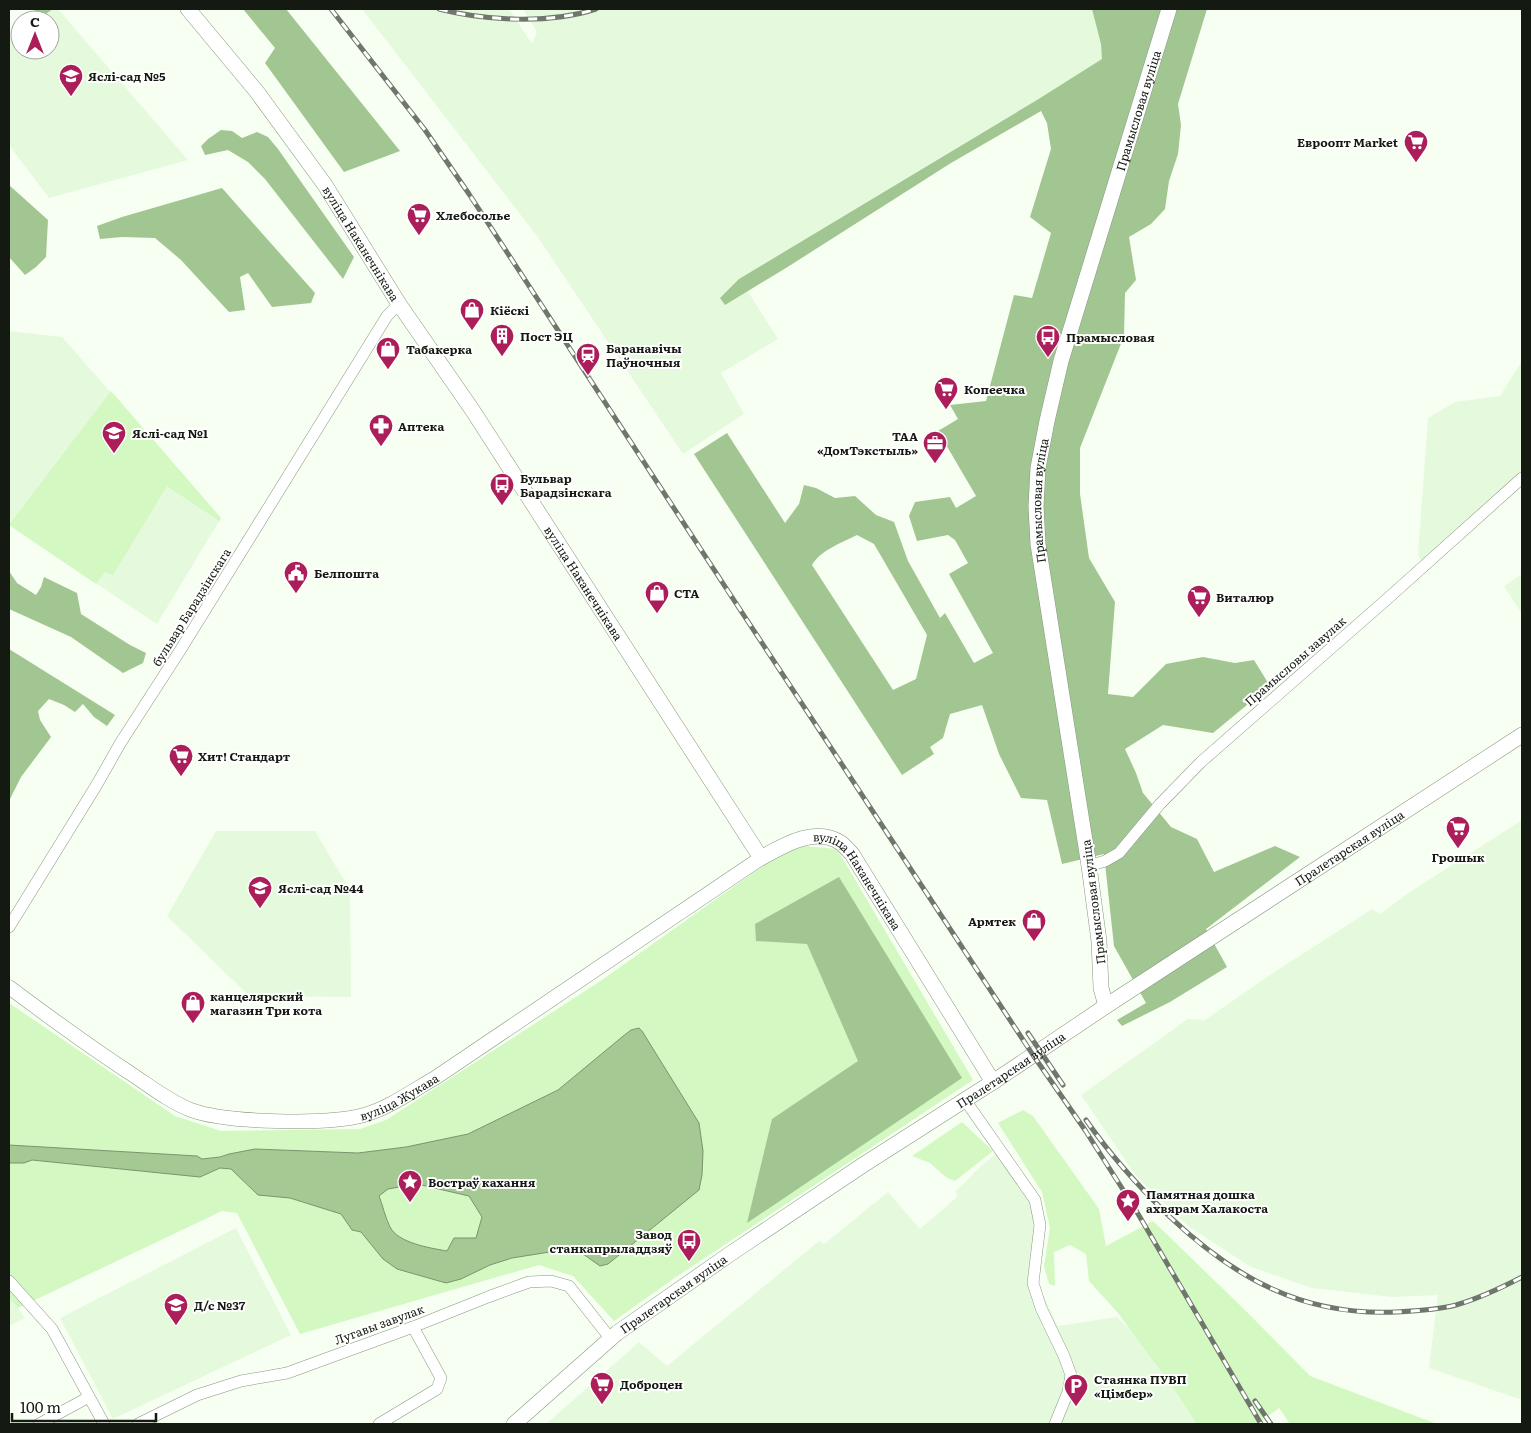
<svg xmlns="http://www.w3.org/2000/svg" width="1531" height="1433" font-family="Literata,serif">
<rect width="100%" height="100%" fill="#f6fff1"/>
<g fill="#e5fadc">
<path d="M53,9H58L188,160L49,198L9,145V40L20,32V50H50V20H37Z"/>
<path d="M362,9H509L532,44L537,32L523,9H1141L1129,45L740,279L778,339L721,373L744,414L683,454L537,236Z"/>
<path d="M9,331L62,337L221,518L157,624L9,525Z"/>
<path d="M1522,361V474L1423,564L1418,555L1428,418L1455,402L1500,396Z"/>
<path d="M1522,574V614L1504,586Z"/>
<path d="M1522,820V1400L1429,1368L1438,1295L1392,1297L1312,1288L1251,1267L1188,1226L1136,1176L1081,1095L1188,1019L1205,1020L1267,977L1372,909L1380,914L1410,892Z"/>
<path d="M216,831H315L350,890L351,997L249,996L167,916Z"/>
<path d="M1004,1147L1037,1192L1043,1223L1037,1283L1058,1326L1117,1317L1144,1343L1204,1424H546L639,1342L667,1366L819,1241L824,1244L888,1192L920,1229L957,1197L956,1191L981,1166Z"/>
<path d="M236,1228L291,1335L113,1419L60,1318Z"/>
<path d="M9,1296L25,1318L9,1326Z"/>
</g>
<g fill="#d3f8c2">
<path d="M111,391L221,518L219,521L167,486L113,575L105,572L96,584L9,525Z"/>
<path d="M805,846L837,849L973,1080L676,1277L614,1321L573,1276L539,1265L300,1334L237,1213L222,1211L18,1308L9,1298V1163H24L32,1160L200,1177L221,1168L231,1169L258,1195L290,1198L341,1214L348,1225L361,1232L383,1259L397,1269L446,1283L490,1265L512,1258L556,1251L583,1254L600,1266L608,1264L699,1190V1123L642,1031L622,1037L558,1090L468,1134L406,1147L358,1153L255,1149L229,1154L220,1157L202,1159L197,1156L9,1145V1003L175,1116L221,1131L360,1129L386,1120L602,980L781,853Z"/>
<path d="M1023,1110L1033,1116L1099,1209L1106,1246L1153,1221L1249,1314L1310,1376L1437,1424H1290L1279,1408L1257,1424H1197L1174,1389L1118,1313L1089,1281L1086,1254L1070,1245L1054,1252L1055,1286L1049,1284L1044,1266L1050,1228L1042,1192L998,1123Z"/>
<path d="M962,1122L993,1151L955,1181L947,1178L930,1163L912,1156Z"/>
<path d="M417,1184L469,1195L482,1217L476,1238H454L447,1251C430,1248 398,1243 390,1227C385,1217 383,1206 379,1196L388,1189Z"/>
</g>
<g fill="#a2c691" fill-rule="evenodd">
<path d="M37,9H53L37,20H21Z"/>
<path d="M243,9H286L400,151L344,172L265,63L275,48Z"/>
<path d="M1092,9H1207L1178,104L1181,125L1178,154L1169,181L1165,209L1151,224L1129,237L1136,280L1125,293L1124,336L1080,448V494L1089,558L1115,602L1108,694L1133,697L1166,664L1203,657L1235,663L1254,660L1270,686L1213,733L1163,725L1125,749L1136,773L1143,793L1171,827L1197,839L1214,872L1275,846L1300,857L1206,929L1227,967L1170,1002L1122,1026L1117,1020L1146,1003L1114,946L1104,854L1062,864L1047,800L1021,798L999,754L982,705L950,714L943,738L930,747L934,754L902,775L694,454L727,433L785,523L799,504L804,485L816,488L835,498L855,496L876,515L894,522L908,561L940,618L945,613L974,663L993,653L949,574L968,563L955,540L948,535L917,541L909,516L915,502L950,497L956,508L976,496L938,431L958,419L950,405L986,401L1014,295L1032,298L1051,233L1030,217L1051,149L1047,123L1041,111L951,163L786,268L725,305L720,298L739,279L1037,100L1102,59L1101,44ZM857,535L874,544L927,635L916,679L893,690L812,565C821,550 841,543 857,535Z"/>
<path d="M221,130L232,131L242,138L257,132L268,137L278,149L354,257L343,279L265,179L248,162L228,150L205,155L201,146L208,139Z"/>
<path d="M9,185L48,220L46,257L36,267L25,275L9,257Z"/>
<path d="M222,188L315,293L311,303L272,307L248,273L240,277L245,310L229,312L181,260L155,238L122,237L100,239L97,226L122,217Z"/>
<path d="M9,571L17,583L36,595L41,587L44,577L77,593L81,614L130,645L146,653L143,663L123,673L71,637L9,609Z"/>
<path d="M9,649L115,715L107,726L94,717L83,704L75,712L64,705L49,699L38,711L40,720L51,737L21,777L9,801Z"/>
<path d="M839,877L962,1078L747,1223L772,1119L858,1061L807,944L756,941L755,924Z"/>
</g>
<path fill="#a5c993" stroke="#7a946c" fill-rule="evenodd" d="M639,1028L642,1031L699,1123L703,1151L702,1175L699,1190L608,1264L600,1266L583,1254L556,1251L512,1258L490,1265L461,1279L446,1283L397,1269L383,1259L361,1232L352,1230L341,1214L290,1198L258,1195L231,1169L220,1168L200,1177L32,1160L24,1163H9V1145L197,1156L202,1159L220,1157L229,1154L255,1149L358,1153L406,1147L468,1134L558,1090L622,1037L631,1030ZM417,1184L469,1196L482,1217L476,1238H454L447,1251C430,1248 398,1243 390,1227C385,1217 383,1206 379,1196L388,1189Z"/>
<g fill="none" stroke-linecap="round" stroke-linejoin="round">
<defs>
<g id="minor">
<path d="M1089,866L1105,861L1119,853L1160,804L1201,762L1386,600L1522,478"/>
<path d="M9,927L96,786L121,742L181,649L387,316L399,304"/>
<path d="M965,1100L1035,1200L1040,1225L1033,1283L1041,1308L1064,1356L1071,1375L1068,1392L1055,1424"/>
<path d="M9,1281L52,1329L104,1424"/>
<path d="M39,1424L89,1397"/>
<path d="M138,1424L197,1395L241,1381L287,1373L413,1327L488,1297L529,1282L551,1281L569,1286L610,1338"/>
<path d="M379,1424L437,1389L441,1378L413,1327"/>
</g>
<g id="tertiary">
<path id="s1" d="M9,987C49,1017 90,1047 133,1075C151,1087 170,1102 191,1110C226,1123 328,1125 364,1115C389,1108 412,1091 435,1078L761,858"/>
</g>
<g id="secondary">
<path id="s2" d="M188,9L257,92L325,185L399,304L473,411L761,858C784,845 815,826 841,843C845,846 849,851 852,854L993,1082"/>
<path id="s3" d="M1106,1006L1101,988L1099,941L1089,866L1038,544L1036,506L1038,468L1047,421L1061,361L1169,9"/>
<path id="s4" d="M514,1424L617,1333L730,1254L863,1165L993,1082L1106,1006L1522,735"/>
</g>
</defs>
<use href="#minor" stroke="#889782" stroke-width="12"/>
<use href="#tertiary" stroke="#889782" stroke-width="15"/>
<use href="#secondary" stroke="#889782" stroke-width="16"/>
<use href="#minor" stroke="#fff" stroke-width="11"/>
<use href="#tertiary" stroke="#fff" stroke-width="14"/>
<use href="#secondary" stroke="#fff" stroke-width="15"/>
<defs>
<g id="rail">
<path d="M331,9L425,130L469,194L741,611L1033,1055L1085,1130L1134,1207L1261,1424"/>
<path d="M439,9C486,21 550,24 596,9"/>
<path d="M1028,1033L1063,1085"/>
<path d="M1086,1120C1111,1156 1139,1187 1170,1217C1236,1279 1303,1316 1396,1312C1416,1311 1437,1310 1456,1305C1480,1298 1501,1288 1522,1277"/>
<path d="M1255,1401L1271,1424"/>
</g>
</defs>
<use href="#rail" stroke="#6f766b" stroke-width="5"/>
<use href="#rail" stroke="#fff" stroke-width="3" stroke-dasharray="9" stroke-linecap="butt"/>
</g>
<defs>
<symbol id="school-pin" viewBox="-11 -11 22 30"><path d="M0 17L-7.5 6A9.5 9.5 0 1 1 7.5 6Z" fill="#ac1e5a" stroke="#fff"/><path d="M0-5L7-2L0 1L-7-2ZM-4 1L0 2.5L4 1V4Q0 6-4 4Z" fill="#fff"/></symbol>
<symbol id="supermarket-pin" viewBox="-11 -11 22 30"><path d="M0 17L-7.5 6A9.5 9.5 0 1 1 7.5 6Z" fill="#ac1e5a" stroke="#fff"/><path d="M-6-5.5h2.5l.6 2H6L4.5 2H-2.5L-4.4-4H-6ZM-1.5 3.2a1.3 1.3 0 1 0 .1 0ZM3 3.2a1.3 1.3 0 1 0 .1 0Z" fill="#fff"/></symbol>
<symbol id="shop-pin" viewBox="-11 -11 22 30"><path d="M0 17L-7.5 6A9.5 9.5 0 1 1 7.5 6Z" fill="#ac1e5a" stroke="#fff"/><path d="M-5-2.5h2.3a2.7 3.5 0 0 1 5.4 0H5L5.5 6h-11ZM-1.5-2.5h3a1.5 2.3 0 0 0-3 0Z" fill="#fff"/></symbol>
<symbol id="building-pin" viewBox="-11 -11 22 30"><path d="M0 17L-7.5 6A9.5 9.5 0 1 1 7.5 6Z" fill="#ac1e5a" stroke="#fff"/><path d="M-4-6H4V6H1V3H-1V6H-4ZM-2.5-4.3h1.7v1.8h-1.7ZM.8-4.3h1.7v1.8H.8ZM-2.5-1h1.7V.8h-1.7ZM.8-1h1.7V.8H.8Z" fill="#fff"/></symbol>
<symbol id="bus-pin" viewBox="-11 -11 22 30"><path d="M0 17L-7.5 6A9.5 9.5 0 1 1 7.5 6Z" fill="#ac1e5a" stroke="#fff"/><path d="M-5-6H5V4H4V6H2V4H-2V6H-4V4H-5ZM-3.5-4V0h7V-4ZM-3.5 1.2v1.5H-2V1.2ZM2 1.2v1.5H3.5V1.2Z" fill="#fff"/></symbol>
<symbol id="station-pin" viewBox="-11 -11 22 30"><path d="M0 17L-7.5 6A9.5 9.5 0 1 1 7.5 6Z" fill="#ac1e5a" stroke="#fff"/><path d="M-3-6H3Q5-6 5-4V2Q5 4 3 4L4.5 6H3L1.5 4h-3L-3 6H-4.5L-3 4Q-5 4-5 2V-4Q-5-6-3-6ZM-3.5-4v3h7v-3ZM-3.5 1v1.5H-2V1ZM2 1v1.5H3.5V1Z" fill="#fff"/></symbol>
<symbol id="pharmacy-pin" viewBox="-11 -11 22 30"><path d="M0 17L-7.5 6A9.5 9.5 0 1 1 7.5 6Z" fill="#ac1e5a" stroke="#fff"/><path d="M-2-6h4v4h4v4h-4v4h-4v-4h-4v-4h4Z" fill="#fff"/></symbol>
<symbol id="office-pin" viewBox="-11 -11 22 30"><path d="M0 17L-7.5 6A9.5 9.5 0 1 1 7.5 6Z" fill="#ac1e5a" stroke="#fff"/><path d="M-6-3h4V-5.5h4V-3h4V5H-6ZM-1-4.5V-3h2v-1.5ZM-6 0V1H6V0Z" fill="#fff"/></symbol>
<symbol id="civic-pin" viewBox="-11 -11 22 30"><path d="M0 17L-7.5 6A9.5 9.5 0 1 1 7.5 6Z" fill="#ac1e5a" stroke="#fff"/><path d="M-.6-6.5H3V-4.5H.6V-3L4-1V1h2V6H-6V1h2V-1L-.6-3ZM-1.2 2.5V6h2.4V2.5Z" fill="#fff"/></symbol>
<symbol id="sight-pin" viewBox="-11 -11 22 30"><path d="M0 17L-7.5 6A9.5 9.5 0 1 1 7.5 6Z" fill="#ac1e5a" stroke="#fff"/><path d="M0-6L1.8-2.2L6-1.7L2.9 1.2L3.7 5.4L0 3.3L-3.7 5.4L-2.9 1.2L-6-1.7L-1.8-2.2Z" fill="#fff"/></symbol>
<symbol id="parking-pin" viewBox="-11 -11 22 30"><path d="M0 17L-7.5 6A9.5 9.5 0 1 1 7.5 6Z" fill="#ac1e5a" stroke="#fff"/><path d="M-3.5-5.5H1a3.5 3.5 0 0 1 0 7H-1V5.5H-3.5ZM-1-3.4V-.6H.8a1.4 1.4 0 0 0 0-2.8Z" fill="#fff"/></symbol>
</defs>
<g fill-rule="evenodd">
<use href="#school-pin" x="57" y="62" width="28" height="38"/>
<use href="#supermarket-pin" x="1402" y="128" width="28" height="38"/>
<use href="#supermarket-pin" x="405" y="201" width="28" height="38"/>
<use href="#shop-pin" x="458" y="296" width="28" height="38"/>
<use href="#building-pin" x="488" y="322" width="28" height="38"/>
<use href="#bus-pin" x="1034" y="323" width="28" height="38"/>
<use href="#shop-pin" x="374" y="335" width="28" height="38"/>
<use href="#station-pin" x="574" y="341" width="28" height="38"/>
<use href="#supermarket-pin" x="932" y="375" width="28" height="38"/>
<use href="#pharmacy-pin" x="367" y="412" width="28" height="38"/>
<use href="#school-pin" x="100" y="419" width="28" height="38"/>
<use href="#office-pin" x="921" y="429" width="28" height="38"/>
<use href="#bus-pin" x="488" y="471" width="28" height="38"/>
<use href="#civic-pin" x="282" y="559" width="28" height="38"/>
<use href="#shop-pin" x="643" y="579" width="28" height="38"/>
<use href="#supermarket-pin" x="1185" y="583" width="28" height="38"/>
<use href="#supermarket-pin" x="167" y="742" width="28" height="38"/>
<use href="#supermarket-pin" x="1444" y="814" width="28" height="38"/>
<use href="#school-pin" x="246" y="874" width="28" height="38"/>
<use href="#shop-pin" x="1020" y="907" width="28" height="38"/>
<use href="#shop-pin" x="179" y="989" width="28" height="38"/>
<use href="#sight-pin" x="396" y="1168" width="28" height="38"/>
<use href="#sight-pin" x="1114" y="1187" width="28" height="38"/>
<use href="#bus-pin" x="675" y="1227" width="28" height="38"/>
<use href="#school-pin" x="162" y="1291" width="28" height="38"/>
<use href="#supermarket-pin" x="588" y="1370" width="28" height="38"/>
<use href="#parking-pin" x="1062" y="1372" width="28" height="38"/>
</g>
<g text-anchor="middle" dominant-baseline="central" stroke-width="4" stroke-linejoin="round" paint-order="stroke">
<g font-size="12" font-weight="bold" fill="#141911" stroke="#fff" text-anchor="start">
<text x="88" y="76">Яслі-сад №5</text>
<text x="1398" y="142" text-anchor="end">Евроопт Market</text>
<text x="436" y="215">Хлебосолье</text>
<text x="490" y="310">Кіёскі</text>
<text x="520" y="336">Пост ЭЦ</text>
<text x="1066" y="337">Прамысловая</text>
<text x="606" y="348">Баранавічы<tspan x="606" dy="14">Паўночныя</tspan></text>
<text x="406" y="349">Табакерка</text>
<text x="964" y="389">Копеечка</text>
<text x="398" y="426">Аптека</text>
<text x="132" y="433">Яслі-сад №1</text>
<text x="918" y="436" text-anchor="end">ТАА<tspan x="918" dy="14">«ДомТэкстыль»</tspan></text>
<text x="520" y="478">Бульвар<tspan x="520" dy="14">Барадзінскага</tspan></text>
<text x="314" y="573">Белпошта</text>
<text x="674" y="593">СТА</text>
<text x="1216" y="597">Виталюр</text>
<text x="198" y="756">Хит! Стандарт</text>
<text x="1458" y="857" text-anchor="middle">Грошык</text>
<text x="278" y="888">Яслі-сад №44</text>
<text x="1016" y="921" text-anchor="end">Армтек</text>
<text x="210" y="996">канцелярский<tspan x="210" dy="14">магазин Три кота</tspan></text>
<text x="428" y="1182">Востраў кахання</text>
<text x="1146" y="1194">Памятная дошка<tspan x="1146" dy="14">ахвярам Халакоста</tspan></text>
<text x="672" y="1234" text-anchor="end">Завод<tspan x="672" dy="14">станкапрыладдзяў</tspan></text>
<text x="194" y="1305">Д/с №37</text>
<text x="1094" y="1379">Стаянка ПУВП<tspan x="1094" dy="14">«Цімбер»</tspan></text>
<text x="620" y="1384">Доброцен</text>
</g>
<g font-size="12" fill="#141911" stroke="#fff">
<text stroke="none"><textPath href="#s3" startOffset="915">Прамысловая вуліца</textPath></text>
<text stroke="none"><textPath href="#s2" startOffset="292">вуліца Наканечнікава</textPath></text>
<text stroke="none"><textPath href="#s3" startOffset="511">Прамысловая вуліца</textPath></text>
<text stroke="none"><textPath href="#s2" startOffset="698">вуліца Наканечнікава</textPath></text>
<text transform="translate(191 607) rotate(-58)">бульвар Барадзінскага</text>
<text transform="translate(1295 661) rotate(-41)">Прамысловы завулак</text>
<text stroke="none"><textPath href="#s4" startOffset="1016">Пралетарская вуліца</textPath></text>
<text stroke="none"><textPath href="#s2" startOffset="1148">вуліца Наканечнікава</textPath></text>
<text transform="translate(1093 902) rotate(-97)">Прамысловая вуліца</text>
<text stroke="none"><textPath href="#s4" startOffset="611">Пралетарская вуліца</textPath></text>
<text stroke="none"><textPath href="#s1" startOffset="434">вуліца Жукава</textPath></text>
<text stroke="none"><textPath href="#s4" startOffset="206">Пралетарская вуліца</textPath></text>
<text transform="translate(379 1324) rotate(-20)">Лугавы завулак</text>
</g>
</g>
<rect width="1531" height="1433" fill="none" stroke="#141911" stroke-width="20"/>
<g transform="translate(35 35)"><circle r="24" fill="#ffffff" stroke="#a1a3a0"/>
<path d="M0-4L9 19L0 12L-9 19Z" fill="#ac1e5a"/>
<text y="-8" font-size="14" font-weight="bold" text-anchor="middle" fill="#141911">С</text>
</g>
<path d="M12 1413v8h144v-8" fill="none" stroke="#141911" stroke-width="2.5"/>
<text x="20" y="1413" font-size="15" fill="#141911" stroke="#ffffff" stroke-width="4" paint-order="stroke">100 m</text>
</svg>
